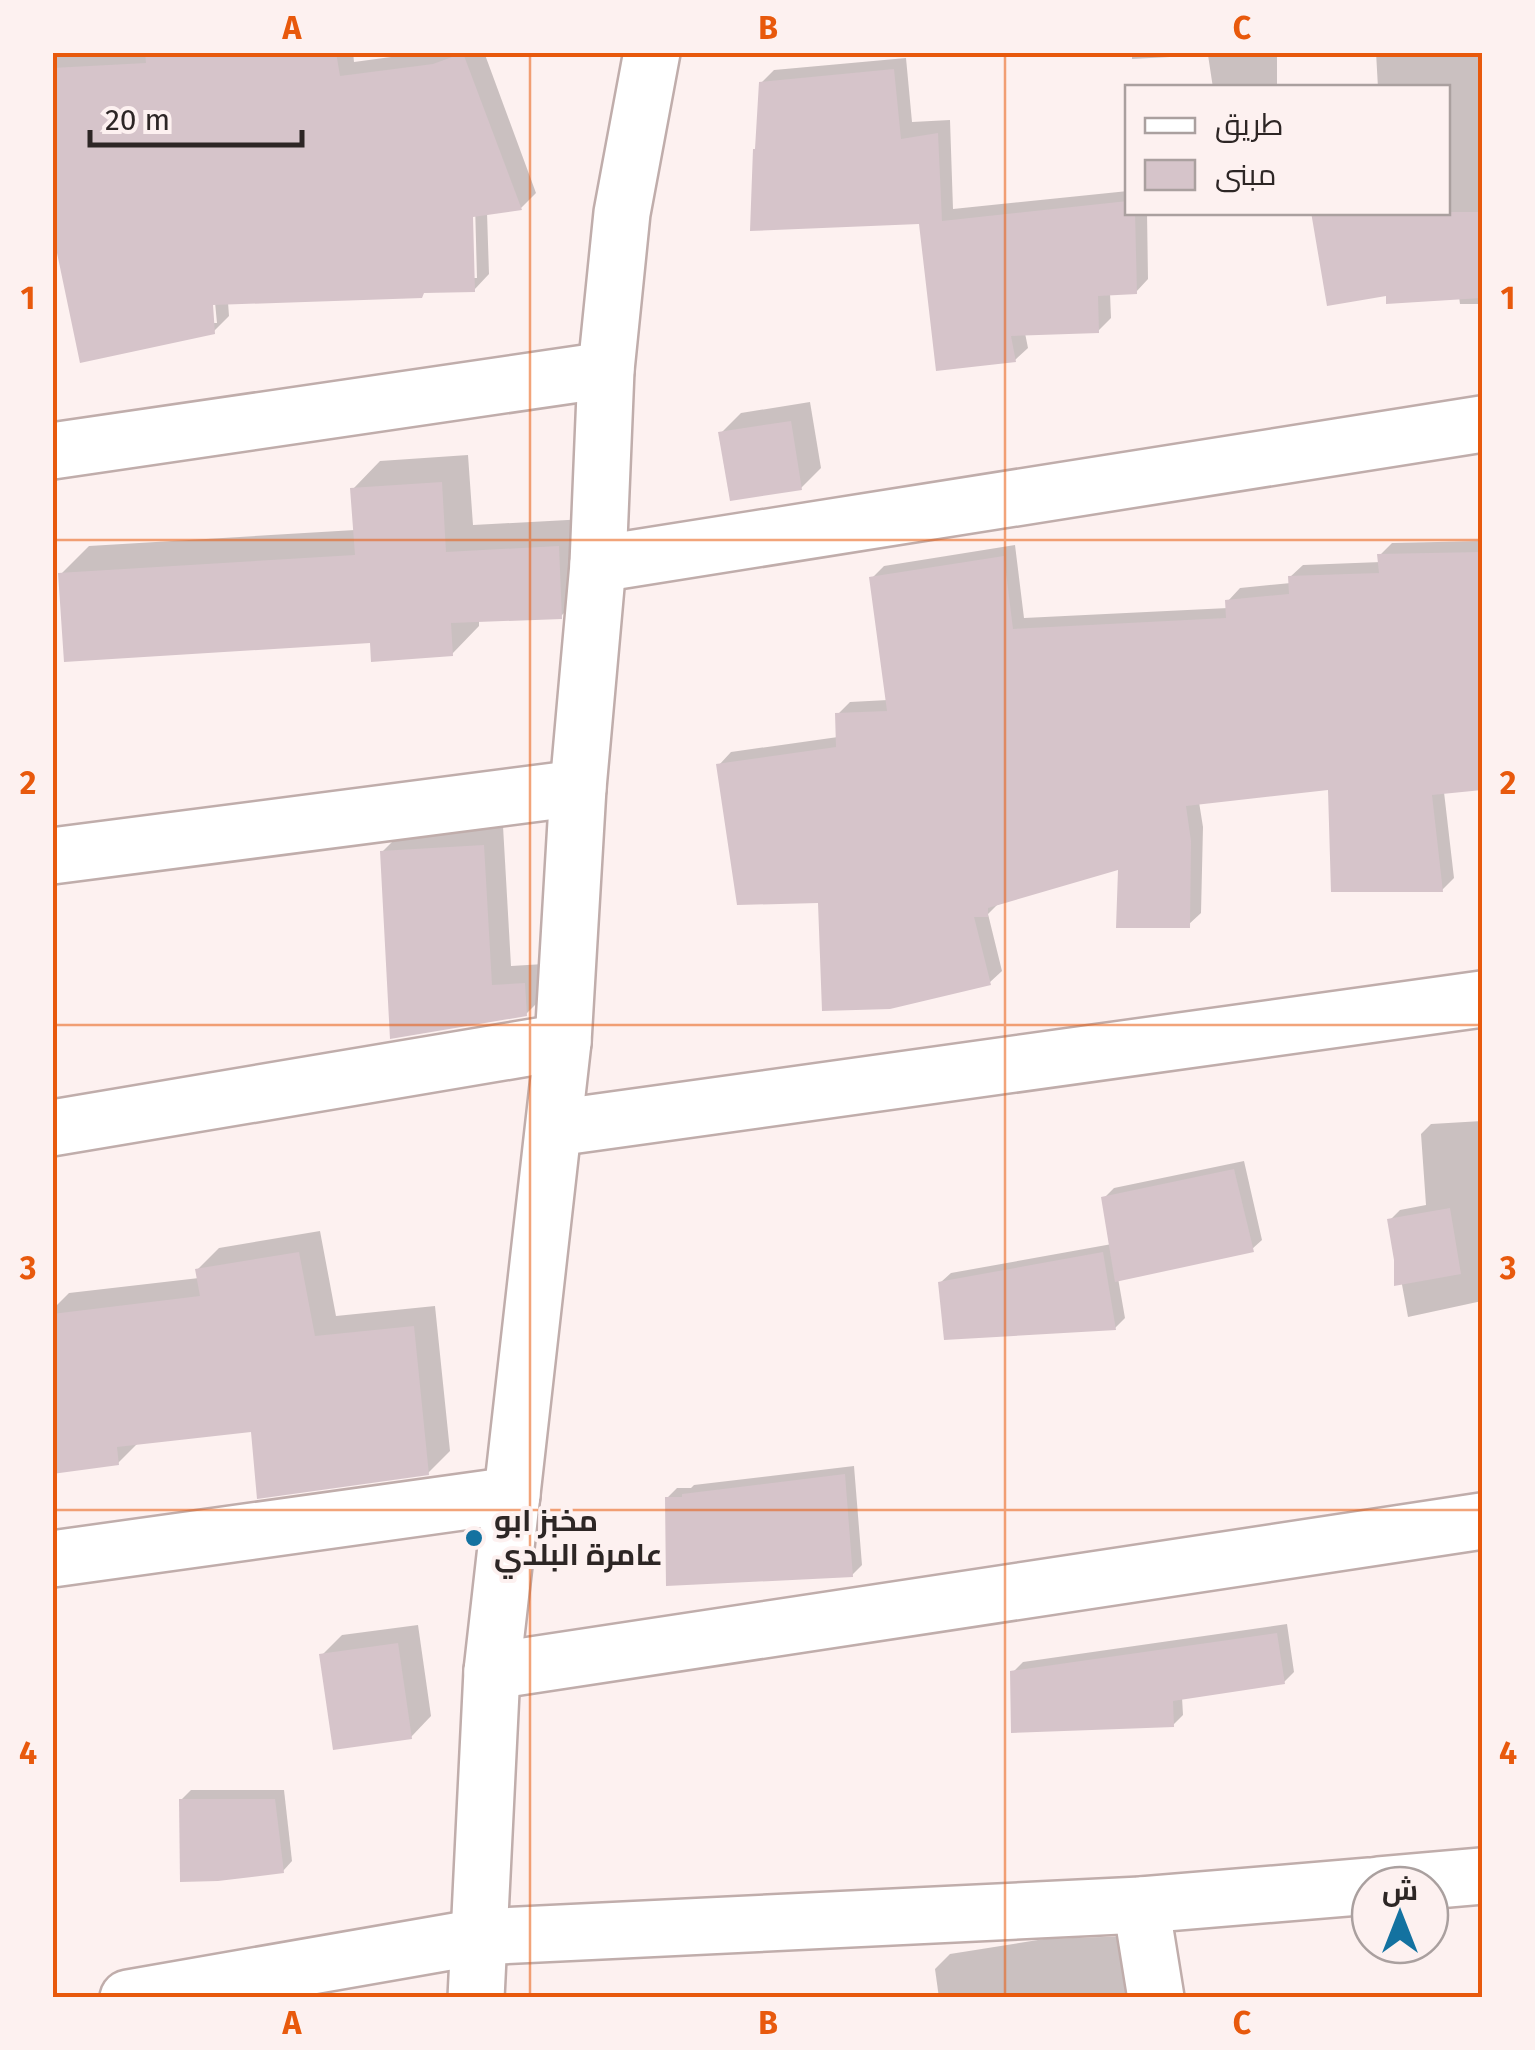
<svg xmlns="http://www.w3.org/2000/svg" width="1535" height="2050" font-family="'Fira Sans',Cairo,sans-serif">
<rect width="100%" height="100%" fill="#fdf1f0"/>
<g fill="#0003" fill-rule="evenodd">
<path d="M52,52H353L354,62L428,52H484L536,193L521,208L487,212L489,274L474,290L228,302L229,316L214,331L52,226ZM470,204H475L477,278H472ZM214,292L217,323H212L209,293Z"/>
<path d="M1132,52H1277V88H1213L1208,55L1132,59Z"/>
<path d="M1376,52H1482V304H1460L1448,212V88H1378Z"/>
<path d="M906,58L912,122L950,120L953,209L1128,191V212H1147L1148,279L1136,292L1110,293L1111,318L1098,331L1025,333L1028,348L1015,360L921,221L761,83L774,70Z"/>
<path d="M1231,212H1264L1232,216Z"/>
<path d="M810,402L821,468L801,488L721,433L741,413Z"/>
<path d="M468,455L473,525L586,519L588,589L561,616L479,620V626L452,654L372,641L61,574L89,546L355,530L353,489L380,461Z"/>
<path d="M1482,541V787L1444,792L1454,878L1442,890L1331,787L1199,802L1203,827L1201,913L1188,925L1120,866L999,903L988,914L1002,971L989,983L820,900L719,765L731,752L838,737V714L850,702L888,700L872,578L884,566L1015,545L1024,618L1228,608V601L1240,588L1291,583L1290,577L1303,565L1381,562L1380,555L1392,543Z"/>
<path d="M503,826L511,966L544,964L546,994L526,1014L392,1036L382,852L402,832Z"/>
<path d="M1482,1121V1301L1408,1317L1390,1220L1400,1210L1426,1205L1421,1134L1431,1124Z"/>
<path d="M1244,1161L1262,1240L1252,1249L1118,1278L1125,1318L1115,1328L941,1282L951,1273L1112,1244L1104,1198L1114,1188Z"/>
<path d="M320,1231L336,1316L435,1306L450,1451L428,1473L253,1430L139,1442L118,1463L52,1472V1310L69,1293L199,1278L197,1270L219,1248Z"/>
<path d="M854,1466L862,1565L852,1575L667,1498L677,1488H691L694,1485Z"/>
<path d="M1287,1624L1294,1672L1284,1682L1182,1697L1183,1715L1173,1725L1013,1672L1023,1662Z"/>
<path d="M418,1625L431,1716L411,1737L322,1655L342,1635Z"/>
<path d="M191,1790H284L292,1861L283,1871L181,1800Z"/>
<path d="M1131,1936L1135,1998H939L935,1969L950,1954L1044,1939Z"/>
</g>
<g fill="#d6c4ca">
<path d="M145,52H336L340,76L433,64L463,53L522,210L473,217L475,292L424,293L422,298L213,305L215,334L80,363L52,229V68L146,63Z"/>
<path d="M894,69L901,139L938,133L942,221L1128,201V212H1135L1137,294L1098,296L1099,333L1011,336L1016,362L936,371L919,224L750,231L753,149H755L759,82Z"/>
<path d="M1311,212H1482V298L1386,304V296L1327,306Z"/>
<path d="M791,421L802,490L730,501L718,432Z"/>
<path d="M442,482L446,552L559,546L562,619L451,623L453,656L371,662L370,643L64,662L58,573L355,555L350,488Z"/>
<path d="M1482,552V790L1432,795L1443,892H1331L1328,790L1186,806L1191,841L1190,928H1116L1118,870L988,908V917H974L991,985L890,1009L822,1011L818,903L737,905L716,764L836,747L835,713L887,711L869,577L1004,556L1013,629L1226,618L1225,600L1289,594L1288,576L1379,573L1377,554Z"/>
<path d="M484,845L492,985L525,983L527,1016L390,1039L380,851Z"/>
<path d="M1234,1169L1254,1252L1115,1282L1101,1197Z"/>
<path d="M1450,1208L1461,1274L1394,1286V1260L1387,1219Z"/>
<path d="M299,1252L315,1336L414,1326L429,1475L257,1499L251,1432L117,1447L119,1465L52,1474V1314L200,1296L195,1269Z"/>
<path d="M1103,1252L1116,1330L944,1340L938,1282Z"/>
<path d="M845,1474L853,1577L666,1586L665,1497H682V1494Z"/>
<path d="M1277,1633L1285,1684L1173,1701L1174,1727L1011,1733L1010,1671Z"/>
<path d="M398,1643L412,1739L333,1750L319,1654Z"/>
<path d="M179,1799H275L284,1873L218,1881L180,1882Z"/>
</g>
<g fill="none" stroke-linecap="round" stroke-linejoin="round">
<defs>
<g id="minor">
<path d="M52,451L606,370"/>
<path d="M598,564L1482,424"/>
<path d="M52,856L578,788"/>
<path d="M52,1128L563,1042"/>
<path d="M555,1128L1482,999"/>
<path d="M52,1559L512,1495"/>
<path d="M492,1671L1482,1521"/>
<path d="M1379,1885L1482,1876"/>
<path d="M1141,1905L1156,1998"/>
<path d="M128,1998L478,1937L1141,1905L1370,1886"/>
<path d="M476,1998L492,1671L563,1042L578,788L598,564L606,370L622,213L652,52"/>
</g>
</defs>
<use href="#minor" stroke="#c0adab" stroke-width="60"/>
<use href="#minor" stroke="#fff" stroke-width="55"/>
</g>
<path fill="none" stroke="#e8590c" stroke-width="2.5" stroke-opacity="0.55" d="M530,52V1998M1005,52V1998M52,540H1482M52,1025H1482M52,1510H1482"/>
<circle fill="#1472a0" stroke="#fdf1f0" stroke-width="4" cx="474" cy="1538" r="10"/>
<g text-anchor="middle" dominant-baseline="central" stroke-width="8" stroke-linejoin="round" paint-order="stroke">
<g font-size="30" font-weight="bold" fill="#2d2625" stroke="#fdf1f0" text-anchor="start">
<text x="494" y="1521">مخبز ابو<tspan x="494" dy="34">عامرة البلدي</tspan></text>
</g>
</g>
<rect width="1535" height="2050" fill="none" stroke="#fdf1f0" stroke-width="110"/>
<rect x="1125" y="85" width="325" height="130" fill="#fdf1f0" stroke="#aaa09f" stroke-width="2.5"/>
<rect x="1145" y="118" width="50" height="15" fill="#ffffff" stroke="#aaa09f" stroke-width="2.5"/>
<text x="1215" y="135" font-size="30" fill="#2d2625">طريق</text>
<rect x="1145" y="160" width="50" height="30" fill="#d6c4ca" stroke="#aaa09f" stroke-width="2.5"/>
<text x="1215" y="185" font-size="30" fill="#2d2625">مبنى</text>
<g transform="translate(1400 1915)"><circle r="48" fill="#fdf1f0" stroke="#aaa09f" stroke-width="2.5"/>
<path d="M0-8L18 38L0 25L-18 38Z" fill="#1472a0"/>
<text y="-15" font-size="28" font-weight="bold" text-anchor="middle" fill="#2d2625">ش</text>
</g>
<path d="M90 130v15h212v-15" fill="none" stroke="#2d2625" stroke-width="5"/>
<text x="105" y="130" font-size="30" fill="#2d2625" stroke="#fdf1f0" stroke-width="8" paint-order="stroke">20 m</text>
<rect x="55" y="55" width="1425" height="1940" fill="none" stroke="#e8590c" stroke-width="4"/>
<g font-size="32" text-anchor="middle" font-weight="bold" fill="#e8590c">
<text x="292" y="39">A</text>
<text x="768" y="39">B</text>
<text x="1242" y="39">C</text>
<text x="28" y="309">1</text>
<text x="1508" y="309">1</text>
<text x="28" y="794">2</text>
<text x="1508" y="794">2</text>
<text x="28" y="1279">3</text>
<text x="1508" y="1279">3</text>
<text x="28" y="1764">4</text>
<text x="1508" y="1764">4</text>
<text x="292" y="2034">A</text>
<text x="768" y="2034">B</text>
<text x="1242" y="2034">C</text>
</g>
</svg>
